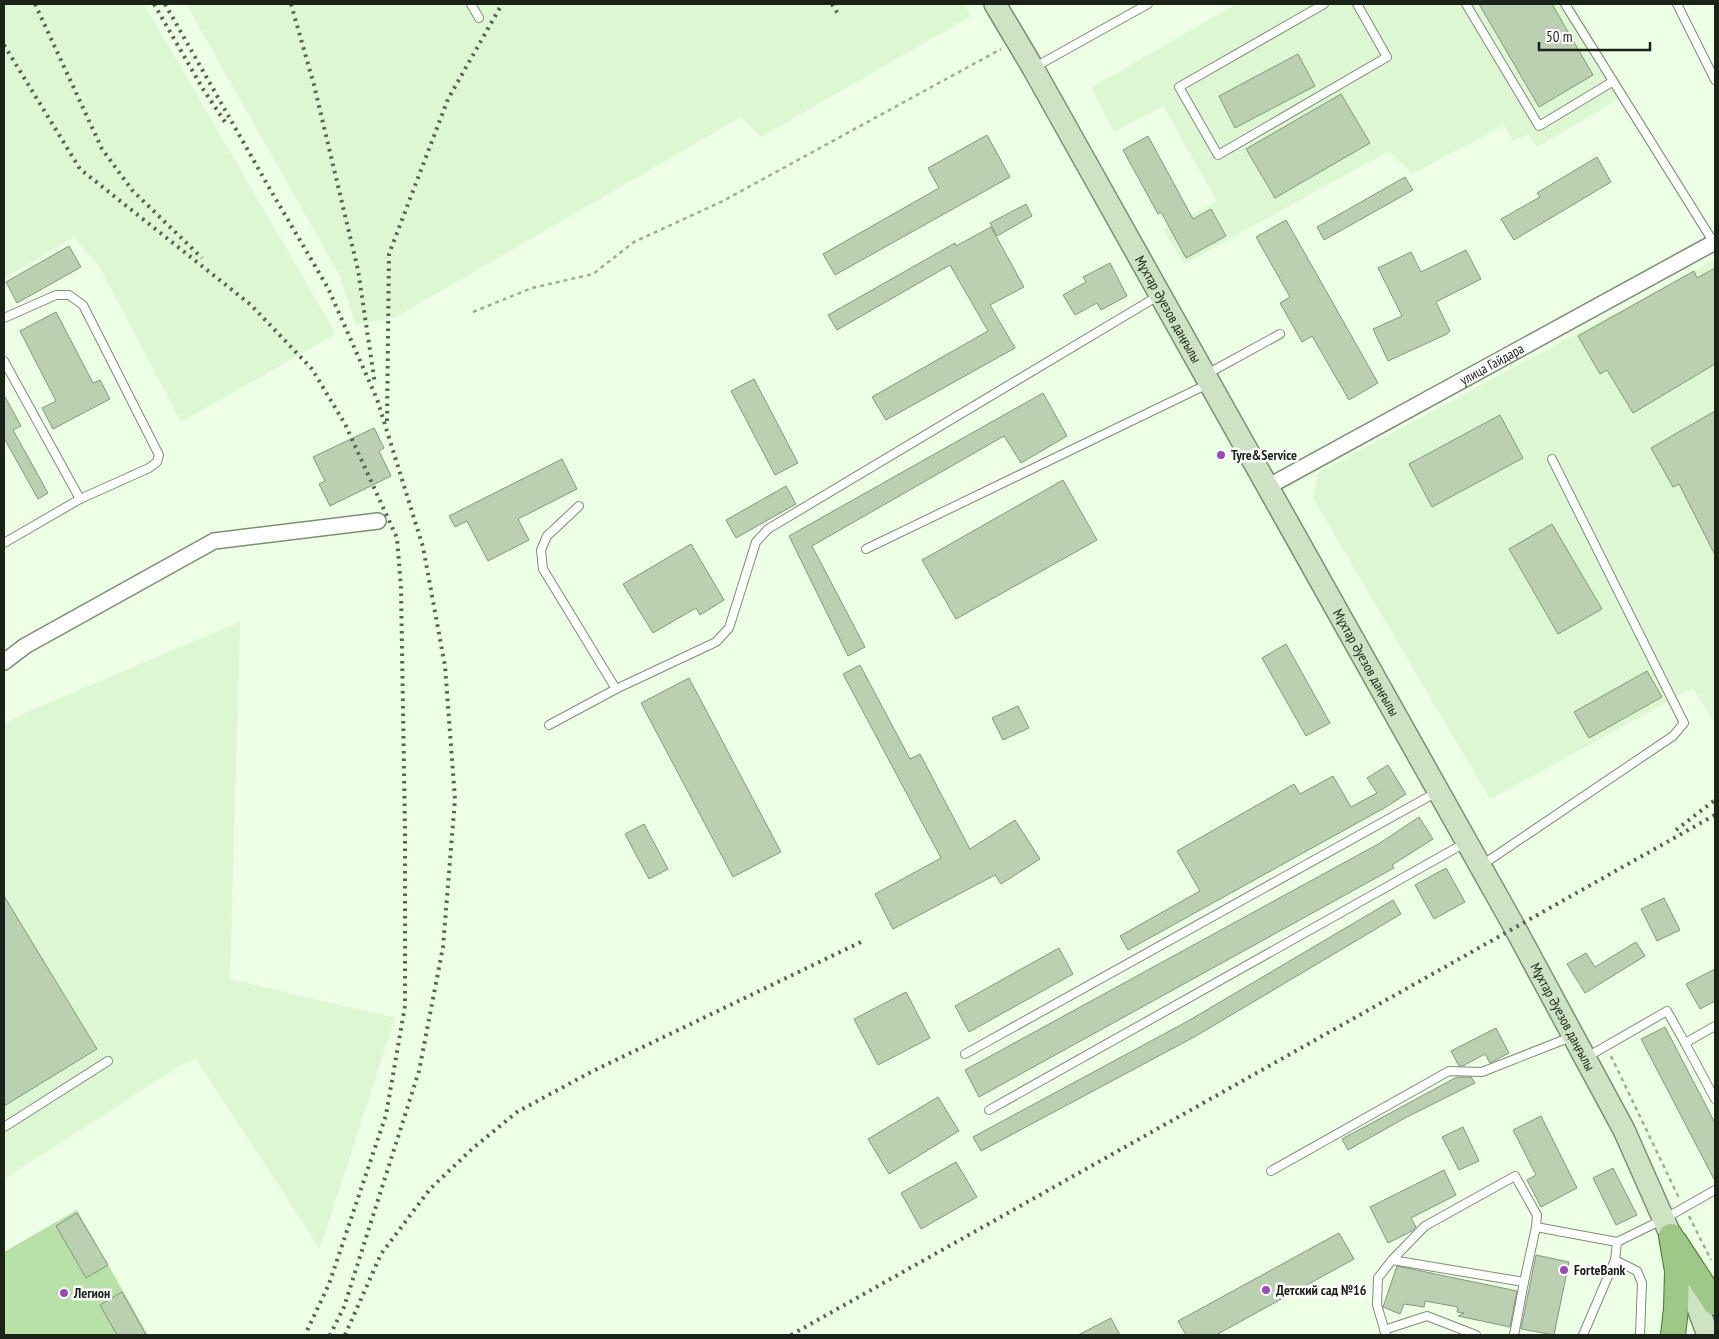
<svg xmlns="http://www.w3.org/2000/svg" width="1719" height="1339" font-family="'PT Sans Narrow',sans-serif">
<rect width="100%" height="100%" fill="#edffe5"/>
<g fill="#dcf7d1">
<path d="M4,4H144L336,334L181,422L100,268L74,237L4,278Z"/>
<path d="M186,4H964L971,16L761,137L741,117L396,317L356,325L339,274Z"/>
<path d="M1236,4H1574L1627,94L1537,147L1528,134L1513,141L1504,125L1412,174L1389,151L1184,264L1164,230L1217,201L1163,106L1114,132L1091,88Z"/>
<path d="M1715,259V723L1693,688L1490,799L1313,498L1318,473Z"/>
<path d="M240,622L230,979L395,1018L320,1249L196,1059L181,1065L4,1179V725L20,715Z"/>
</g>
<path fill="#b7e1a6" d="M77,1210L148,1335H4V1252Z"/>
<g fill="#bad0b1" stroke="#83987b">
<path d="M1479,4H1552L1593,75L1539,107Z"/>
<path d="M1298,54L1315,86L1235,128L1219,96Z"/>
<path d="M1341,94L1370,143L1275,198L1246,149Z"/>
<path d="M987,135L1010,177L835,275L823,254L939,188L928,168Z"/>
<path d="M1148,136L1193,219L1211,209L1226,236L1186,258L1161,212L1158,214L1123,150Z"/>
<path d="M1597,157L1611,182L1514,240L1501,219L1540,197L1537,193Z"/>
<path d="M1405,177L1413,190L1324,240L1317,227Z"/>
<path d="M1026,204L1032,216L997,236L990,223Z"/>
<path d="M1286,220L1378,383L1349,400L1312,336L1302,342L1280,303L1290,297L1256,237Z"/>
<path d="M991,227L1024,287L990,305L1015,348L886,420L872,397L988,331L950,265L837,330L828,315L955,243L956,246Z"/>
<path d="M69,246L81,267L17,303L6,282Z"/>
<path d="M1466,250L1481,279L1436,302L1450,331L1447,334L1388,361L1373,329L1402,316L1378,268L1411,252L1421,272Z"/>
<path d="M1110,263L1127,296L1101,310L1097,303L1075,315L1063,295L1086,282L1083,277Z"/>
<path d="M1715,268V364L1633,413L1607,370L1600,374L1578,336L1694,271L1697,278Z"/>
<path d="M56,312L93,383L100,380L110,399L53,429L42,408L56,401L20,331Z"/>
<path d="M754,379L798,463L775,475L731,391Z"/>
<path d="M1043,393L1067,436L1021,463L1004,436L812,546L865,647L848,656L789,536Z"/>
<path d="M4,395L21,426L13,430L48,493L38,499L4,438Z"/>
<path d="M1715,411V555L1679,484L1673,487L1651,448Z"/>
<path d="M1500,415L1523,458L1432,507L1409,464Z"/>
<path d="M374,428L384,448L379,451L391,476L330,506L319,484L325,481L313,457Z"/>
<path d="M562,459L577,489L518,519L529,540L488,561L467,521L455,527L449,516Z"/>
<path d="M1063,480L1097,540L956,619L922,560Z"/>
<path d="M786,486L796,504L736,538L726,520Z"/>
<path d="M1552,524L1602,609L1558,634L1509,549Z"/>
<path d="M691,544L724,600L700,615L696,608L653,633L623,584Z"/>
<path d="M1286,644L1330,723L1306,736L1262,658Z"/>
<path d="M860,665L910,759L920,754L970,849L1015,820L1040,859L1001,884L995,875L893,929L875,894L941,858L843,674Z"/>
<path d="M1647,671L1662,697L1589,738L1574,712Z"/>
<path d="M689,678L781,852L733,877L641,703Z"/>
<path d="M1018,706L1029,728L1003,740L992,718Z"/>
<path d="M1388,765L1406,794L1386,807L1128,950L1120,936L1200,891L1177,851L1294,784L1300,794L1333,776L1351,807L1377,793L1367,778Z"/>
<path d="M1419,817L1433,839L1392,865L1394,868L979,1097L965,1070L1380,843Z"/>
<path d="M644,824L668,869L649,879L625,834Z"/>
<path d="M1446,868L1465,902L1434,919L1415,885Z"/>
<path d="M4,896L97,1049L4,1106Z"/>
<path d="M1664,898L1680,930L1657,941L1641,909Z"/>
<path d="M1393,900L1401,914L1196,1036L981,1151L973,1137L1188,1021Z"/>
<path d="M1636,942L1645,956L1585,993L1567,964L1586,953L1595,967Z"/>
<path d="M1059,948L1073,974L969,1032L955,1006Z"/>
<path d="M1715,969V1001L1700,1009L1686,984Z"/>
<path d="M906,992L930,1038L878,1065L854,1019Z"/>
<path d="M1665,1027L1715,1123V1181L1641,1039Z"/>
<path d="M1496,1028L1509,1053L1490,1063L1485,1054L1463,1066H1459L1451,1051Z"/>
<path d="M1457,1077H1471L1475,1083L1405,1118L1348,1150L1342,1139Z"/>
<path d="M938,1097L959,1131L889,1174L868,1139Z"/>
<path d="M1541,1116L1577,1188L1541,1207L1527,1180L1536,1175L1513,1130Z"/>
<path d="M1463,1127L1479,1161L1459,1170L1442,1137Z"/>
<path d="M956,1162L977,1197L921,1229L901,1193Z"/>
<path d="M1613,1168L1637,1215L1616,1225L1593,1178Z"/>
<path d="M1444,1170L1456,1195L1411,1218L1416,1227L1412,1231L1388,1243L1370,1207Z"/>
<path d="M77,1213L108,1265L86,1278L56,1226Z"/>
<path d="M1339,1233L1354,1259L1216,1335H1186L1178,1321Z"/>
<path d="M1536,1255L1569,1262L1554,1335L1521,1329Z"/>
<path d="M1397,1266L1517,1291L1510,1327L1458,1316L1464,1313L1457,1312L1458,1307L1425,1301L1424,1307L1404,1304L1400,1314L1383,1307Z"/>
<path d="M122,1292L146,1335H117L100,1305Z"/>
<path d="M1111,1318L1120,1335H1078Z"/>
</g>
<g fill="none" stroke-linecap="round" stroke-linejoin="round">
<defs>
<g id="lane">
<path d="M471,4L479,18"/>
<path d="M1324,4L1179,87L1218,155L1387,57L1357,4"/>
<path d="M1466,4L1539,126L1612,82"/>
<path d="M1565,4L1714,243"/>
<path d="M1677,4L1715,80"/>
<path d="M1035,67L1148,4"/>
<path d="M4,318L56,295H69L83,305L159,455L157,462L149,468L80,499L4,543"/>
<path d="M4,361L80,499"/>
<path d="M1207,374L1280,334"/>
<path d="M579,506L547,536L541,550L543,569L616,689"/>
<path d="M866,549L1208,384"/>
<path d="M549,725L616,689L716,642L729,628L756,542L768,529L1158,296"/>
<path d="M1482,865L1673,736L1684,723L1552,459"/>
<path d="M1715,1026L1685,1043L1715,1099"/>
<path d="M965,1054L1437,792"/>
<path d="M1587,1057L1667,1011L1685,1043"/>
<path d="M989,1110L1465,843"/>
<path d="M4,1127L108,1061"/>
<path d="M1271,1171L1449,1071L1482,1072L1571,1037"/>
<path d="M1392,1260L1425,1226L1515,1176L1537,1215L1536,1227"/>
<path d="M1615,1260L1637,1271L1642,1283L1640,1335"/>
<path d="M1384,1330L1427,1316L1476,1335"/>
<path d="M1386,1335L1377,1305L1378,1278L1392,1260L1524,1282L1536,1227L1617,1242L1664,1219L1715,1190"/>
<path d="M1514,1335L1524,1282"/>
<path d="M1583,1335L1615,1260L1617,1242"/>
</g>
<g id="street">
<path id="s1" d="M1269,486L1715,242"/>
<path d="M4,662L25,646L214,541L378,521"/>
</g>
<g id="secondary">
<path id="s2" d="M995,4L1033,68L1515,928L1624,1130L1671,1236L1708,1335"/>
</g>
<g id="primary">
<path d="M1671,1236L1677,1271L1676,1309L1673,1335"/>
<path d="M1675,1242L1715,1303"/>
</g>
</defs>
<use href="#lane" stroke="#7c9073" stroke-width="10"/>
<use href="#street" stroke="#7c9073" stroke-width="18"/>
<use href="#secondary" stroke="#7c9073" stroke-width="24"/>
<use href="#primary" stroke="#45762c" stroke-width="26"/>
<g stroke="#9ead98" stroke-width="2.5" stroke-dasharray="4 4" stroke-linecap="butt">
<path d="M473,312L532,288L593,274L634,242L723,201L1001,49"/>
<path d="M1611,1056L1679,1198"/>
<path d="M1689,1216L1711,1260"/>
</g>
<use href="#lane" stroke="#fff" stroke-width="8"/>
<use href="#street" stroke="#fff" stroke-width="15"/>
<use href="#secondary" stroke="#cee3c3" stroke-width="21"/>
<use href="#primary" stroke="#9dc887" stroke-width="24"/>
<g stroke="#596455" stroke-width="4" stroke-dasharray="2.5 5" stroke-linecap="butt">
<path d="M35,4L102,149L132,190L202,258"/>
<path d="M154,4L203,89L225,122"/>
<path d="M165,4L271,191L328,288L377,399L423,547L445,666L455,799L443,947L419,1071L344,1307L330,1335"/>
<path d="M291,4L314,85L358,270L375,384"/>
<path d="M832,4L838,14"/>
<path d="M4,45L80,169L251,305L312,369L345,424L397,538L401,588L405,830V1006L386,1115L329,1284L305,1335"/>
<path d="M387,421L389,254L448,99L502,4"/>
<path d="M1676,830L1715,800"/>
<path d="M345,1335L381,1254L430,1189L472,1149L517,1112L591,1072L861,942"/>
<path d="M791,1335L1715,815"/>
</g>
</g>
<g fill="#9d4ab8" stroke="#fff" stroke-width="2">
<circle cx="1221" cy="455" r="5"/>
<circle cx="1564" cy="1270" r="5"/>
<circle cx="1266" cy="1290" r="5"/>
<circle cx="64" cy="1293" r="5"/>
</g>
<g text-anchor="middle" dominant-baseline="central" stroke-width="5" stroke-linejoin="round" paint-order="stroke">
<g font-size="14" fill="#1b2318" stroke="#fff">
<text stroke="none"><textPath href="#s2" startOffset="351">Мұхтар Әуезов даңғылы</textPath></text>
<text stroke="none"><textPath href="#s1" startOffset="254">улица Гайдара</textPath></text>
<text stroke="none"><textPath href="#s2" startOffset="756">Мұхтар Әуезов даңғылы</textPath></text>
<text stroke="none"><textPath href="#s2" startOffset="1161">Мұхтар Әуезов даңғылы</textPath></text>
</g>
<g font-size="14" font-weight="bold" fill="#1b2318" stroke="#fff" text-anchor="start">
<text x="1231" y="455">Tyre&amp;Service</text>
<text x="1574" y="1270">ForteBank</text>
<text x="1276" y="1290">Детский сад №16</text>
<text x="74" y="1293">Легион</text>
</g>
</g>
<rect width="1719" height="1339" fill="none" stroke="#1b2318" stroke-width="10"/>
<path d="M1539 42v8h111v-8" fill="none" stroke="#1b2318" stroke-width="2.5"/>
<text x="1546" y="42" font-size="15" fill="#1b2318" stroke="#ffffff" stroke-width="4" paint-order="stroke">50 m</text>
</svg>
